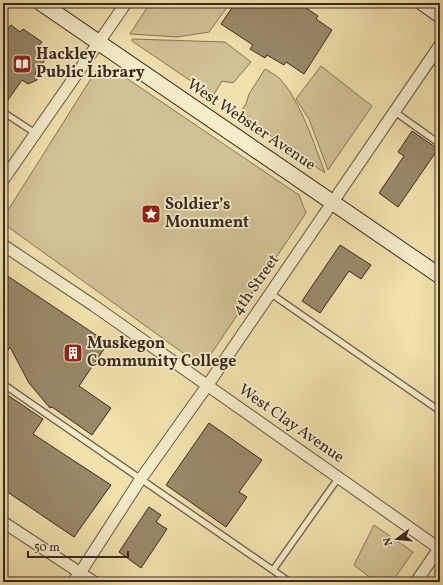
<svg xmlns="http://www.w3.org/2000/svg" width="443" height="585" font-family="Vollkorn,serif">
<rect width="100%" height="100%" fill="#f0e1ad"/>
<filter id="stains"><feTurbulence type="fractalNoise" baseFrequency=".005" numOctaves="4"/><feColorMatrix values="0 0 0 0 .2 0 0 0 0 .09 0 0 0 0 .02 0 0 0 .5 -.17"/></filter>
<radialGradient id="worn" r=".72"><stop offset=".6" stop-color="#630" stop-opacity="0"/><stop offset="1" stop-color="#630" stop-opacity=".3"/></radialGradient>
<g fill="#d1c295" stroke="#85765a">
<path d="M150,3H230L209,32L177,37L130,34Z"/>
<path d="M132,39L225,42L251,62L233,83L222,81L213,96L132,41Z"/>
<path d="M321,66L372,106L328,170L309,119L296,99Z"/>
<path d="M97,69H113L299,195L306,213L209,357L190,358L4,224L5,215Z"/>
<path d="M265,69C270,72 276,75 280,79C300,100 315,146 325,173L239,114L246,104L249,94Z"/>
<path d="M374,525L413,552L392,582H376L354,565Z"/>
</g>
<g fill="#988969" stroke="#392a20">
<path d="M235,3H299L318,16L316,19L332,30L304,74L286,62L284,65L267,55L265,58L250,49L253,45L221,24Z"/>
<path d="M11,25L20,32L23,29L42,42L37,48L48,56L35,73L37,80L28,84L22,80L3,107V36Z"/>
<path d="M412,131L438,149L398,207L379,193L404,156L398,152Z"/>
<path d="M340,245L371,265L361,279L349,271L320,313L302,301Z"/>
<path d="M3,273L108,343L79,386L111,408L92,435L52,407L50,408L29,383L10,347L3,358Z"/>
<path d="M3,392L43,419L33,434L111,485L74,537L3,489Z"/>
<path d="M209,423L262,460L239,492L247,497L226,527L166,485Z"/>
<path d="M149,507L161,515L156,522L167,529L141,568L119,552Z"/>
</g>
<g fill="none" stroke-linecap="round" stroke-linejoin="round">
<defs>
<g id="service">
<path d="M3,112L35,133"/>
<path d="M395,112L440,144"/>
<path d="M270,293L440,411"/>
<path d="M3,384L290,582"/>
<path d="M273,570L339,477"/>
</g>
<g id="minor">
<path d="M3,180L126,3"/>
<path d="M3,245L93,305L440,549"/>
<path d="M3,522L94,582"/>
<path d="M73,582L80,573L140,480L207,386L440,45"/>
<path d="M416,582L440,547"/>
</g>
<g id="secondary">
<path d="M41,3L440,276"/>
<path d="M423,3L440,15"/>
</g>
</defs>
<use href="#service" stroke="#675843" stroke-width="8"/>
<use href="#minor" stroke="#675843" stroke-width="13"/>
<use href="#secondary" stroke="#392a20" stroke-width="17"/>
<use href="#service" stroke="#f5ecca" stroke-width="5.5"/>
<use href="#minor" stroke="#f5ecca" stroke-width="11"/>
<use href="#secondary" stroke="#f5ecca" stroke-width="15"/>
</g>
<defs>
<symbol id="library-square" viewBox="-11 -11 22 22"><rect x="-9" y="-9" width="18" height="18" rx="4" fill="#8f2418" stroke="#f5ecca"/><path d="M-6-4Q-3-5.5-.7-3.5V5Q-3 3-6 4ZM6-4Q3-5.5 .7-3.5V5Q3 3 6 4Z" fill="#fff"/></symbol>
<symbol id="sight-square" viewBox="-11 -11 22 22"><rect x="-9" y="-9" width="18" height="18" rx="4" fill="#8f2418" stroke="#f5ecca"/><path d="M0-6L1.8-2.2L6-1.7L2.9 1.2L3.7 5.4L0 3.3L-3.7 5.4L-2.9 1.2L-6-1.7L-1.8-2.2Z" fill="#fff"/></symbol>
<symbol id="building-square" viewBox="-11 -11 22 22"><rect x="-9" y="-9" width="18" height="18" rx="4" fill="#8f2418" stroke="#f5ecca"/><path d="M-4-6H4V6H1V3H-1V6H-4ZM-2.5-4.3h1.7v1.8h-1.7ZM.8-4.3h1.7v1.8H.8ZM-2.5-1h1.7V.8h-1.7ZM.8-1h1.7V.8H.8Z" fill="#fff"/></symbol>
</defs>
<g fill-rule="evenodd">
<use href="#library-square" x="11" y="53" width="22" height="22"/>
<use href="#sight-square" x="140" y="203" width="22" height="22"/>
<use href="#building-square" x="62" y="342" width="22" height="22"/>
</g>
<g text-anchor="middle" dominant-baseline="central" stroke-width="3.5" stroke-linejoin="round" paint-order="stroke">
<g font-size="16" font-weight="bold" fill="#392a20" stroke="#f5ecca" text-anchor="start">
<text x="36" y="55">Hackley<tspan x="36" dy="18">Public Library</tspan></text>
<text x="165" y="205">Soldier’s<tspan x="165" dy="18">Monument</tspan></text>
<text x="87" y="344">Muskegon<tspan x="87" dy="18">Community College</tspan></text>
</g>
<g font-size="16" fill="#392a20" stroke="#f5ecca">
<text transform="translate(251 125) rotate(34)">West Webster Avenue</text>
<text transform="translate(256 285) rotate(-55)">4th Street</text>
<text transform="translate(291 424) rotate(35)">West Clay Avenue</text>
</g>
</g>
<rect width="443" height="585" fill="none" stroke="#f0e1ad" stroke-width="16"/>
<rect x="4" y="4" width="435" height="577" fill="none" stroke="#392a20" stroke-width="2"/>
<rect x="8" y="8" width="427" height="569" fill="none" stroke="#392a20"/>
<g transform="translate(397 539) rotate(254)" stroke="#f5ecca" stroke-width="3" paint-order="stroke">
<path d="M0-3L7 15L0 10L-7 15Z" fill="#392a20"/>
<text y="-6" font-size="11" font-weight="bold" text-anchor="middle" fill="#392a20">N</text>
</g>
<path d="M28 551v6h100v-6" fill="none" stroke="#392a20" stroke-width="2"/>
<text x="34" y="551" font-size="12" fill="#392a20" stroke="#f5ecca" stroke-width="3" paint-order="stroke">50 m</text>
<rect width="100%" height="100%" filter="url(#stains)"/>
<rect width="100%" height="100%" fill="url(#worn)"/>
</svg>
